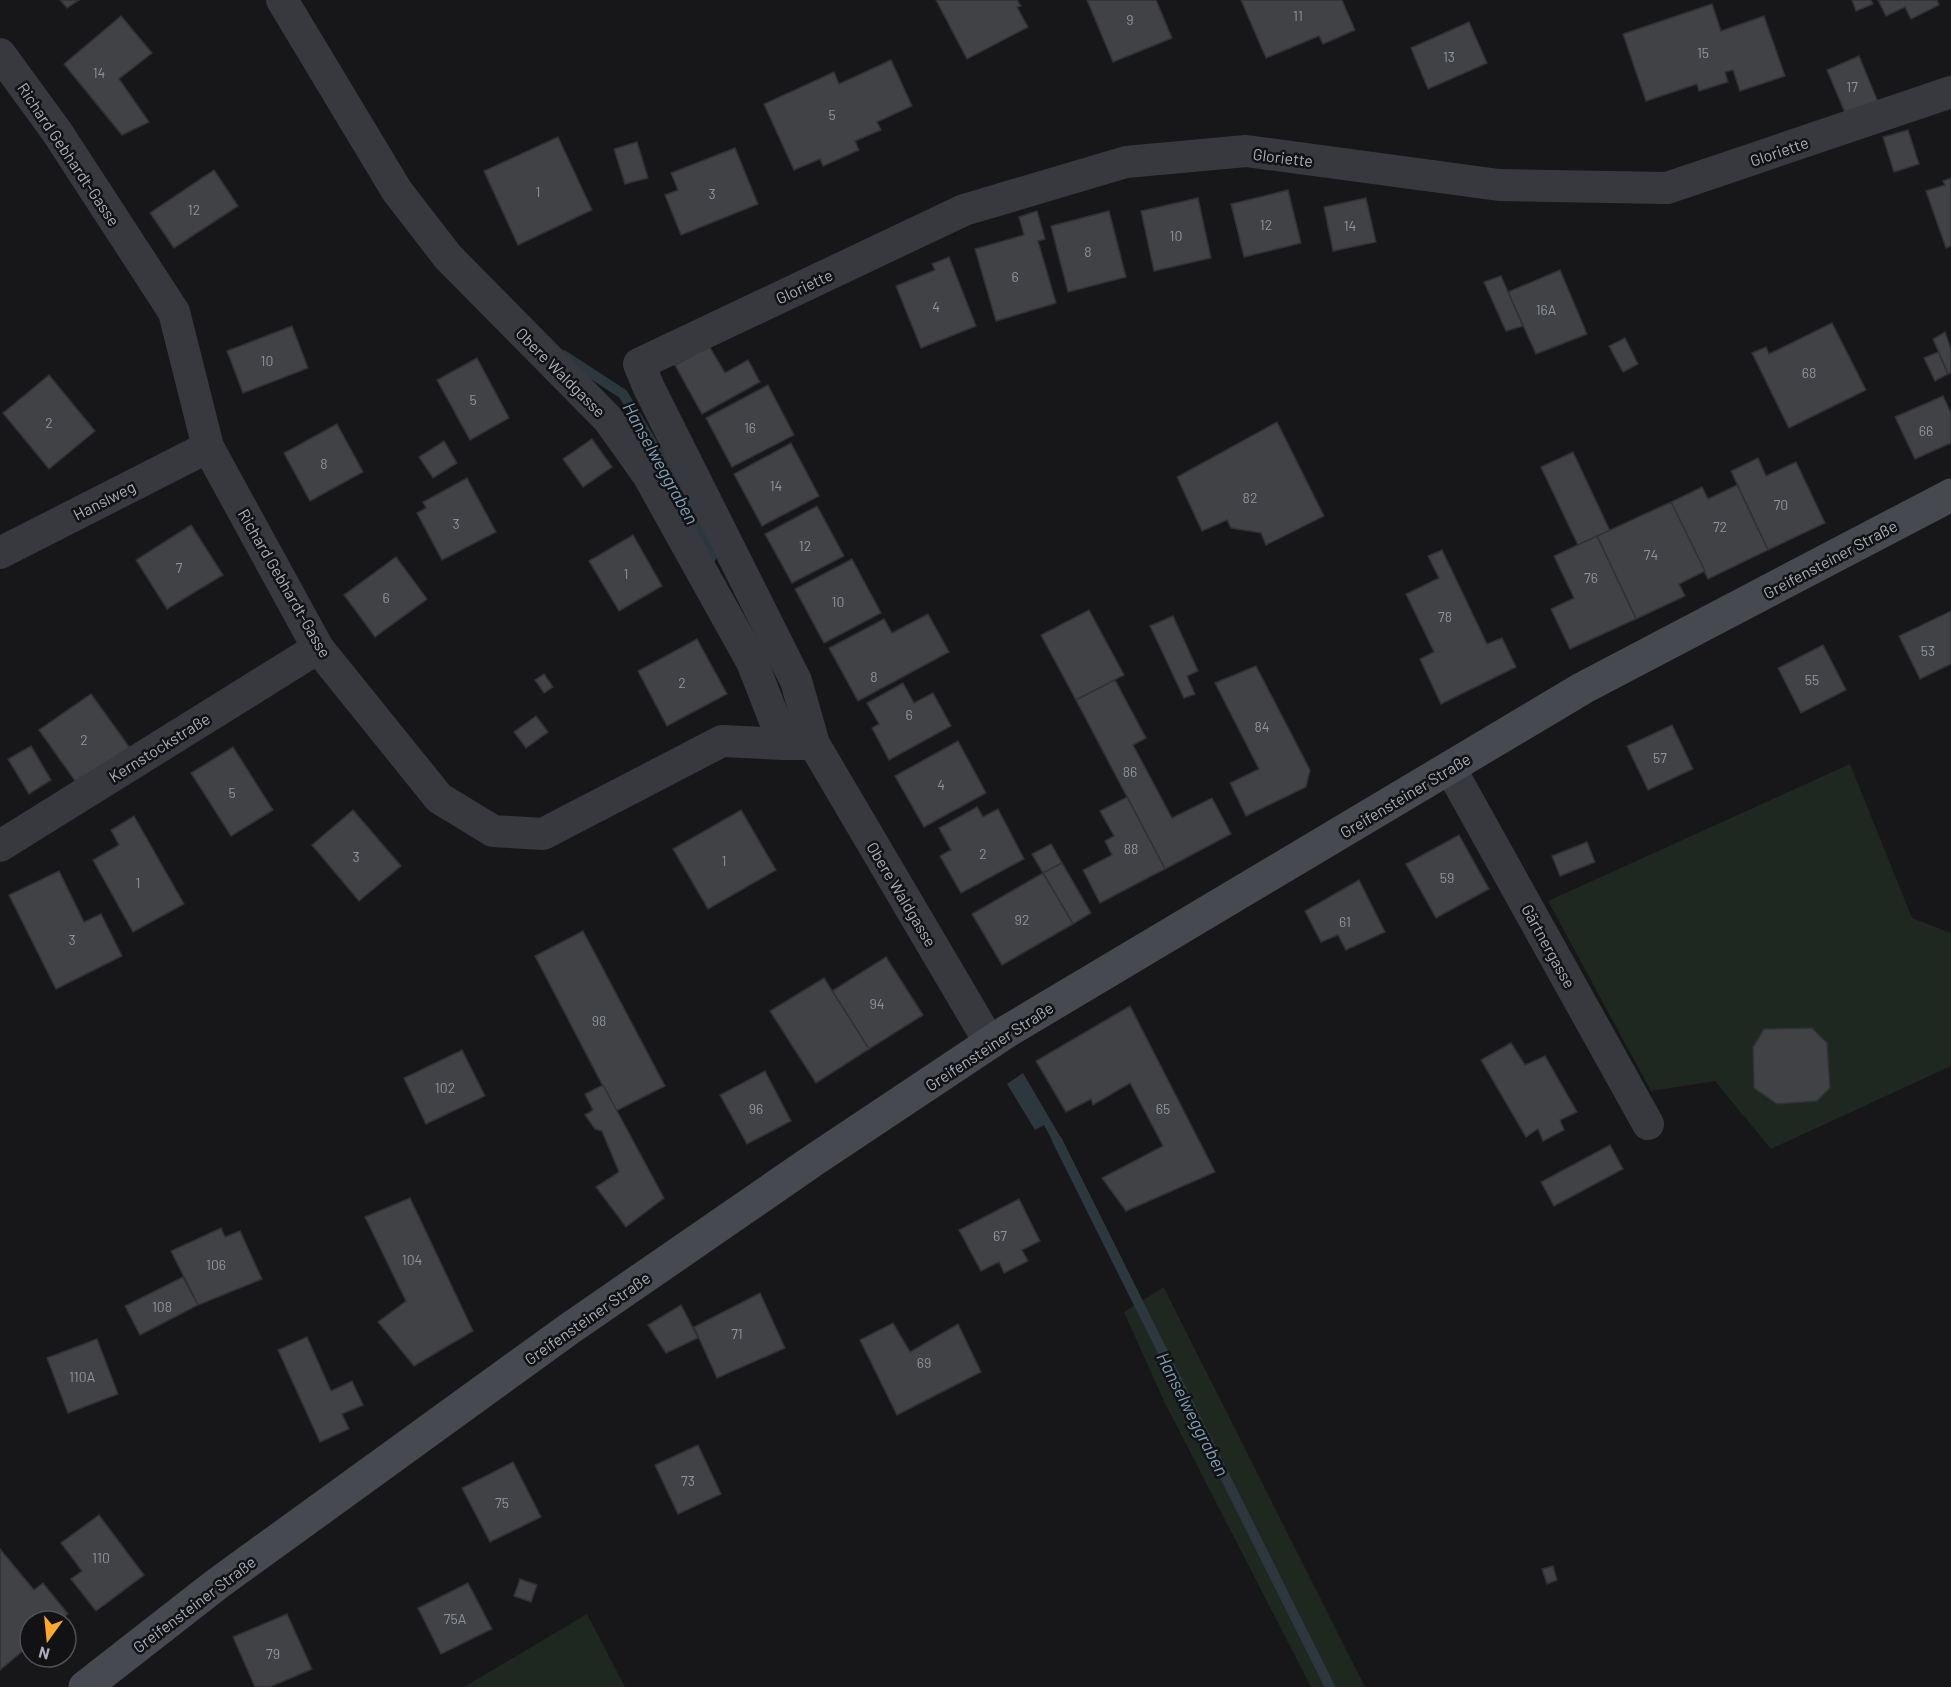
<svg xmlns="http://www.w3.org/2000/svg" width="1951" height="1687" font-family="Barlow,sans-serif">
<rect width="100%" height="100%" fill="#171719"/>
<g fill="#1f2820">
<path d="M1850,764L1912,918L1951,933V1066L1771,1149L1715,1081L1651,1091L1548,901Z"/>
<path d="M1164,1287V1288L1365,1687H1311L1164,1401L1124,1312Z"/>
<path d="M587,1614L625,1687H464Z"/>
</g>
<path fill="#2c373e" d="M1023,1073L1061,1138L1053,1142L1044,1125L1035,1130L1007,1084Z"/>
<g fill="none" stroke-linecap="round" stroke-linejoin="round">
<g stroke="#2c373e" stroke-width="10">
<path d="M563,355L623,394L662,459L711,558"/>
<path d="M1057,1140L1330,1687"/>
</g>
</g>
<g fill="#414246" stroke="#313135" stroke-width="1.5">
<path d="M60,0H79L67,8Z"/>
<path d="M936,0H1017L1021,6L1017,7L1028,27L967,59Z"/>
<path d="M1087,0H1156L1172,38L1113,62Z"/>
<path d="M1241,0H1342L1355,30L1323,44L1319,36L1266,58Z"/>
<path d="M1852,0H1871L1873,4L1856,11Z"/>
<path d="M1878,0H1937L1939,5L1911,19L1905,7L1886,16Z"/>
<path d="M1712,4L1721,31L1764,16L1785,76L1740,91L1733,70L1725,72L1728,82L1699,91L1697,84L1646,101L1623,34Z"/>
<path d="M121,16L152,53L119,79L149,122L122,135L64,64Z"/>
<path d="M1469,22L1487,63L1428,89L1411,48Z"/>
<path d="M1859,56L1878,102L1846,115L1827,70Z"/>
<path d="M891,60L912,106L877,122L881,130L855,141L859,150L823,166L820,159L794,170L764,104L834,72L839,84Z"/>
<path d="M1908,130L1919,164L1894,172L1883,137Z"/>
<path d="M558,137L592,210L518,245L484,171Z"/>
<path d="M637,142L648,178L625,184L614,149Z"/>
<path d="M735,148L758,204L681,235L665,195L678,190L671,173Z"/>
<path d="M214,170L238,206L174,248L150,213Z"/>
<path d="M1951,178V246L1946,248L1926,191L1945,185L1943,181Z"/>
<path d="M1288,190L1301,243L1244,257L1231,204Z"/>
<path d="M1198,198L1211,258L1154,271L1141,211Z"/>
<path d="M1366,198L1376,242L1333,251L1324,207Z"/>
<path d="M1037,211L1045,239L1038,241L1056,303L996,321L975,249L1024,235L1019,217Z"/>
<path d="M1109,211L1126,277L1068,292L1051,226Z"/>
<path d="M949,257L976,326L921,348L896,286L935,270L932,264Z"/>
<path d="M1560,270L1587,334L1536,354L1508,292Z"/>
<path d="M1501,276L1523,326L1506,331L1484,282Z"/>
<path d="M1832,323L1866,390L1789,428L1752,353L1766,347L1769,354Z"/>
<path d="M292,326L308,368L243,393L227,351Z"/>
<path d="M1945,332L1951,349V373L1948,374L1933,339Z"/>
<path d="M1625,338L1638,364L1623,372L1609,346Z"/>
<path d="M709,346L725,373L748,360L760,382L702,414L675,365Z"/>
<path d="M1938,352L1948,374L1935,381L1924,358Z"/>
<path d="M477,358L509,418L470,440L437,380Z"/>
<path d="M49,375L95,431L49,469L3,413Z"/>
<path d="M768,385L794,435L732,467L706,418Z"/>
<path d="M1943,396L1951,413V443L1915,459L1895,417Z"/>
<path d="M1277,422L1324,516L1266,545L1261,533L1231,528L1227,520L1202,531L1177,477Z"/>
<path d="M337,424L363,472L310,501L284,453Z"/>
<path d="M592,439L612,467L583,487L563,459Z"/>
<path d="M444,441L457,463L433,478L419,457Z"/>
<path d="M791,443L819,496L762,526L734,474Z"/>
<path d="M1573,452L1610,531L1578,545L1541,467Z"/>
<path d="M1758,458L1766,476L1796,462L1825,523L1768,550L1731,471Z"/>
<path d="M467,478L496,532L442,560L417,513L426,508L423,502Z"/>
<path d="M1737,485L1768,550L1708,579L1671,502L1702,487L1708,499Z"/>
<path d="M1671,502L1705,571L1679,584L1685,596L1636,619L1597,536Z"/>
<path d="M817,506L844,556L792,583L765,534Z"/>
<path d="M191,525L223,575L167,609L136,560Z"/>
<path d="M633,535L662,586L619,611L589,561Z"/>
<path d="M1597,536L1636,619L1570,649L1551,609L1574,598L1554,556Z"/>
<path d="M1442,550L1487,644L1502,638L1516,667L1441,704L1420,659L1434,652L1406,594L1439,578L1428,556Z"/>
<path d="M396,557L427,599L375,637L344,595Z"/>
<path d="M852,559L881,613L824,643L795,589Z"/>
<path d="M1089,610L1124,675L1076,700L1041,635Z"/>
<path d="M1951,611V664L1920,679L1899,636Z"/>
<path d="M928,614L949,652L858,701L829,648L884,619L892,633Z"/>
<path d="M1173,616L1198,671L1187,676L1195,694L1184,698L1150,626Z"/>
<path d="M697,639L727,694L667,726L638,671Z"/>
<path d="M1823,645L1846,690L1801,713L1778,668Z"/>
<path d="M1256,666L1310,770L1306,787L1246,816L1230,783L1259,769L1215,683Z"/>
<path d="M544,674L553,687L544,693L535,680Z"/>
<path d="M1115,680L1146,738L1133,745L1172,818L1212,798L1231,834L1165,869L1076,700Z"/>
<path d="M903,683L914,703L933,693L951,726L889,760L872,728L879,724L867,703Z"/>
<path d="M91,694L130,748L78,785L39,730Z"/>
<path d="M536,716L548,732L526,748L514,732Z"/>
<path d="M1672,725L1693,769L1648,790L1627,746Z"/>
<path d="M958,741L986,793L924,827L895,776Z"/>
<path d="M31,746L51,780L29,794L8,759Z"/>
<path d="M233,747L273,810L231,836L191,773Z"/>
<path d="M1127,797L1165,869L1100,903L1083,870L1112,855L1105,841L1114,836L1100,811Z"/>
<path d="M977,807L983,817L998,809L1024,859L961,893L940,856L951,850L939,828Z"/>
<path d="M353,810L401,866L359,901L312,845Z"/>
<path d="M741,810L776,870L708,909L673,849Z"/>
<path d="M134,816L184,904L133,932L93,860L119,845L111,830Z"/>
<path d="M1459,835L1489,889L1436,918L1406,864Z"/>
<path d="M1587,842L1595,862L1560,876L1552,856Z"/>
<path d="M1051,844L1062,863L1043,873L1032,854Z"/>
<path d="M1062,863L1091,913L1073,924L1043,873Z"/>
<path d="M59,871L84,922L101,914L122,956L56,989L9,895Z"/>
<path d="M1043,873L1073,924L1002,965L972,914Z"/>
<path d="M1359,880L1385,932L1346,950L1338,935L1321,942L1305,911Z"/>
<path d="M583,931L665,1086L616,1111L535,956Z"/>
<path d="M886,957L923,1015L869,1049L832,991Z"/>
<path d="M824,978L869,1049L816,1083L770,1011Z"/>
<path d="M1130,1006L1215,1172L1126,1211L1102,1178L1163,1146L1130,1083L1093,1105L1091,1099L1066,1112L1036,1061Z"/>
<path d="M1812,1028L1827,1043L1830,1088L1817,1101L1777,1104L1754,1088L1753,1047L1764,1029Z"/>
<path d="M1511,1043L1525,1065L1545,1056L1577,1112L1560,1120L1564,1130L1543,1141L1538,1129L1526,1137L1481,1060Z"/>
<path d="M462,1050L485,1096L426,1124L404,1078Z"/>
<path d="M765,1071L791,1121L747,1144L720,1095Z"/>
<path d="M603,1085L664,1198L626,1227L596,1187L619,1172L602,1131L595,1129L585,1115L593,1110L585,1094Z"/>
<path d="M1610,1145L1623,1169L1554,1206L1541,1182Z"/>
<path d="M410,1198L473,1331L414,1366L378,1322L406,1301L365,1217Z"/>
<path d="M1019,1199L1040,1241L1022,1250L1028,1261L1004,1273L999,1262L981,1271L959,1230Z"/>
<path d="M221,1228L225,1237L240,1231L262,1279L198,1305L171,1251Z"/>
<path d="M183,1277L198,1305L140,1335L125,1306Z"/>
<path d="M760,1293L785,1348L717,1378L694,1327Z"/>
<path d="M681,1305L698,1338L666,1353L648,1325Z"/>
<path d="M893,1323L910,1352L958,1324L981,1372L897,1415L860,1340Z"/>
<path d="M307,1337L331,1391L352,1381L363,1405L342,1414L349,1429L320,1442L278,1350Z"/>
<path d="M97,1339L118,1394L68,1413L47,1358Z"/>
<path d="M698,1445L721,1494L678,1514L655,1465Z"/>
<path d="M513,1462L541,1517L490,1542L462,1488Z"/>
<path d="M99,1515L144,1575L96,1611L71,1579L82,1571L61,1543Z"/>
<path d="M0,1549L34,1590L43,1583L68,1614L59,1621H30V1645L0,1670Z"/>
<path d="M1553,1566L1557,1580L1547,1584L1542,1569Z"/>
<path d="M520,1579L537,1585L531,1602L514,1596Z"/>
<path d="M468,1583L492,1629L441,1654L418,1608Z"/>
<path d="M287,1614L312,1669L270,1687H255L233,1637Z"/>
</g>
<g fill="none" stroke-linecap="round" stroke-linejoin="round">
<g stroke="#38393f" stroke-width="32">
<path d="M282,0L397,191L448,257L608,419L648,475L752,662L784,744H814L990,1043"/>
<path d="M0,54L57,132L174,312L208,447L318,648L439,798L493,831L543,834L722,741L784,744"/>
<path d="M0,553L208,447"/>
<path d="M814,744L796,681L649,388L639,364L964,210L1126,162L1246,151L1499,185L1667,188L1951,92"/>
<path d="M1450,768L1648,1124"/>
<path d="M0,846L318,648"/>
</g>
<path stroke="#46494f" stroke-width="33" d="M85,1687L217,1584L569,1329L814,1160L1006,1032L1583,688L1951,495"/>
</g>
<g text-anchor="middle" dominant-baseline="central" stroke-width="5" stroke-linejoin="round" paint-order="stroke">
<g font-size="14" fill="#8f949d">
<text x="1298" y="15">11</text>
<text x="1130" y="19">9</text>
<text x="1703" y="52">15</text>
<text x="1449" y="56">13</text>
<text x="99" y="72">14</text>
<text x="1852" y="86">17</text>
<text x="832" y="114">5</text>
<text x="538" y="191">1</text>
<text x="712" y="193">3</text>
<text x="194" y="209">12</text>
<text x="1266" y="224">12</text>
<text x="1350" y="225">14</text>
<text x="1176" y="235">10</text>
<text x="1088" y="251">8</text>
<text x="1015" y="276">6</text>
<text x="936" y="306">4</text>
<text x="1546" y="309">16A</text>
<text x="267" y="360">10</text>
<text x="1809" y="372">68</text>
<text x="473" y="399">5</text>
<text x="49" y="422">2</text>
<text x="750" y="427">16</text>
<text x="1926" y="430">66</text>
<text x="324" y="463">8</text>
<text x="776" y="485">14</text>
<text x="1250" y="497">82</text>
<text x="1781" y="504">70</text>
<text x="456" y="523">3</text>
<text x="1720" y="526">72</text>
<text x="805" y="545">12</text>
<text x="1651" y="554">74</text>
<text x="179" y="567">7</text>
<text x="626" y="573">1</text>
<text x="1591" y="577">76</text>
<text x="386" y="597">6</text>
<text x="838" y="601">10</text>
<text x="1445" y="616">78</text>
<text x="1928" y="650">53</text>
<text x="874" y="676">8</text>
<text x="1812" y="679">55</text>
<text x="682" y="682">2</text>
<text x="909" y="714">6</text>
<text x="1262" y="726">84</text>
<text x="84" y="739">2</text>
<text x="1660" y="757">57</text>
<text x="1130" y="771">86</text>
<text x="941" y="784">4</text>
<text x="232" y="792">5</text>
<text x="1131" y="848">88</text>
<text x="983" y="853">2</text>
<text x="356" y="856">3</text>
<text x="724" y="860">1</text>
<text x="1447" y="877">59</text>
<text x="138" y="882">1</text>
<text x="1022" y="919">92</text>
<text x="1345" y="921">61</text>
<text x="72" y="939">3</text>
<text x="877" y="1003">94</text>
<text x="599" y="1020">98</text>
<text x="445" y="1087">102</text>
<text x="756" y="1108">96</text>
<text x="1163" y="1108">65</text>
<text x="1000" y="1235">67</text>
<text x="412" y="1259">104</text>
<text x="216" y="1264">106</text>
<text x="162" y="1306">108</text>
<text x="737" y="1333">71</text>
<text x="924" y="1362">69</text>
<text x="82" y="1376">110A</text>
<text x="688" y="1480">73</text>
<text x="502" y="1502">75</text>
<text x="101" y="1557">110</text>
<text x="455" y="1618">75A</text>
<text x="273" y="1653">79</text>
</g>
<g font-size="16" fill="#a9afba" stroke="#121214">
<text transform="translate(1779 151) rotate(-19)">Gloriette</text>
<text transform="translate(69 154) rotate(56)">Richard Gebhardt-Gasse</text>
<text transform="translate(1283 157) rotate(7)">Gloriette</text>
<text transform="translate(804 286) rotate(-25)">Gloriette</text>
<text transform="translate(561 372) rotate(45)">Obere Waldgasse</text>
<text transform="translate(104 500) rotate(-27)">Hanslweg</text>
<text transform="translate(1830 559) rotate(-28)">Greifensteiner Straße</text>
<text transform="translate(285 583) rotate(60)">Richard Gebhardt-Gasse</text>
<text transform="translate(159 747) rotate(-32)">Kernstockstraße</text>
<text transform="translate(1405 795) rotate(-31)">Greifensteiner Straße</text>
<text transform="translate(902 894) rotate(59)">Obere Waldgasse</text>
<text transform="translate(1549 946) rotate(61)">Gärtnergasse</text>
<text transform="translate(989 1046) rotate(-33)">Greifensteiner Straße</text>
<text transform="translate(587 1318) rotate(-35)">Greifensteiner Straße</text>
<text transform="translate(194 1604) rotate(-37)">Greifensteiner Straße</text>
</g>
<g font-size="18" font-style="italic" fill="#7f9fb6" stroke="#121214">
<text transform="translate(661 463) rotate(61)">Hanselweggraben</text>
<text transform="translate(1193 1414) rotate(63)">Hanselweggraben</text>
</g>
</g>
<g transform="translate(48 1639) rotate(195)"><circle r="28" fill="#121214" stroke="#4e5156" stroke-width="1.5"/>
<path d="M0-4.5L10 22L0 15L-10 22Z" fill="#f9a92f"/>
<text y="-9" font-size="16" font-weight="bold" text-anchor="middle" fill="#a9afba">N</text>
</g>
</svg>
